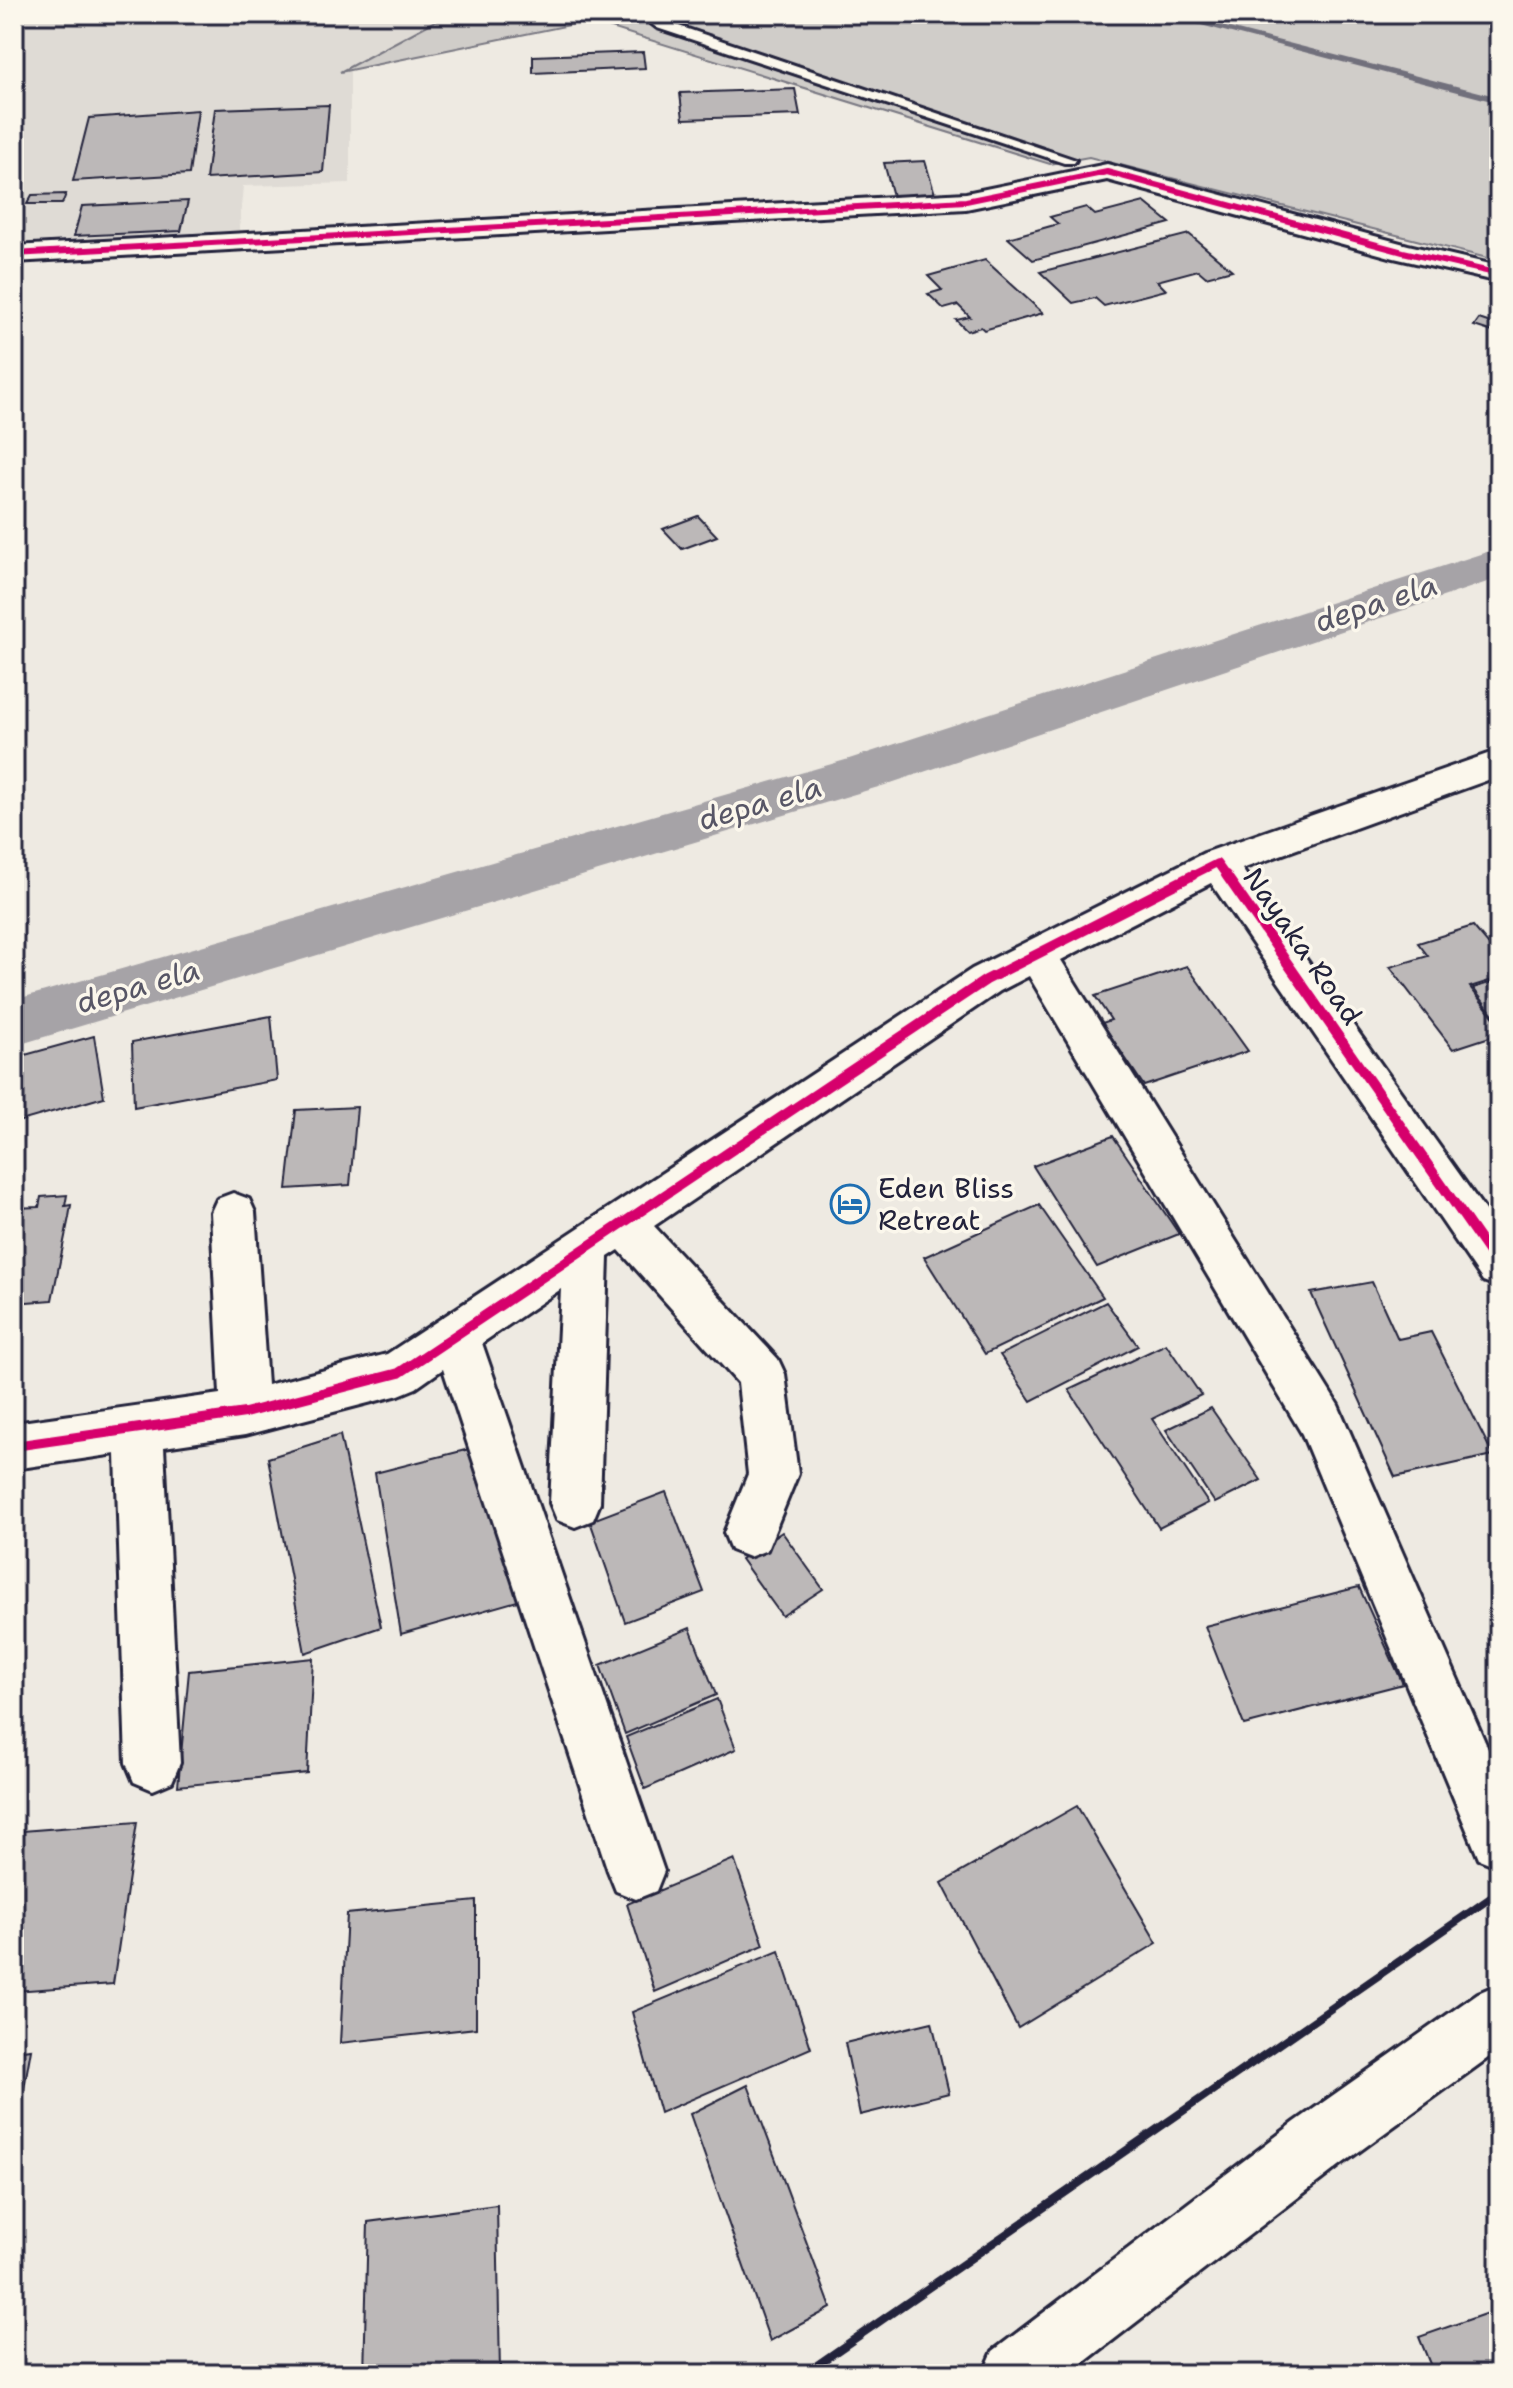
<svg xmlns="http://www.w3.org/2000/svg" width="1513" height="2388" font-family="'Shantell Sans',sans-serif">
<rect width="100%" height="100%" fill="#eeeae2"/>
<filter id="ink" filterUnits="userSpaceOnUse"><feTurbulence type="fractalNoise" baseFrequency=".0125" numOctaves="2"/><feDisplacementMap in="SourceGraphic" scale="16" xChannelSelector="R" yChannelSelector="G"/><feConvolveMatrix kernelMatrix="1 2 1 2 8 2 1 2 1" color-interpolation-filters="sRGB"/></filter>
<g filter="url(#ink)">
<path fill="#dfdbd5" d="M14,14H1499V261L1089,157L1050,164L589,21L350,69V183L243,186L238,241L14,249Z"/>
<path fill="#d0cdc9" stroke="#797882" stroke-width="2" d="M448,14H1499V261L1089,157L1050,164L589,21L340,72Z"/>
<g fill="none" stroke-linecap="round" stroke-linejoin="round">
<path fill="#716f7c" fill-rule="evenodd" d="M1159,14H1175L1499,97V103Z"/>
<path fill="#a6a3a7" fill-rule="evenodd" d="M1499,548V578L885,785L14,1046V1000L849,759Z"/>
</g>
<g fill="#bcb8b8" stroke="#22223b" stroke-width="2">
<path d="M643,52L645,68L533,73V56Z"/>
<path d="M795,89L800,115L683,119L680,93Z"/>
<path d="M329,105L323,172L206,179L215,109Z"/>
<path d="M198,110L189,174L73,181L89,118Z"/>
<path d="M925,161L935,194L893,196L884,163Z"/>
<path d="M66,194L62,204H27L32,195Z"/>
<path d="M188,201L181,231L74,236L82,206Z"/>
<path d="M1144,202L1170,223L1033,260L1008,238L1058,224L1050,217L1086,207L1095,215Z"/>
<path d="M1189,234L1232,270L1206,277L1198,270L1157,281L1166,290L1104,306L1095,298L1073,303L1040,272Z"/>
<path d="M985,260L1043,313L984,330L981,327L967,331L956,320L970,317L958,305L944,309L928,294L942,290L928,276Z"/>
<path d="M1479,319L1499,326V330L1496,333L1474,326Z"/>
<path d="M698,516L717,536L682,549L663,529Z"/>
<path d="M1473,926L1499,957V978L1470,987L1499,1024V1034L1453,1049L1390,967L1428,956L1418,943Z"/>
<path d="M1187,966L1248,1051L1144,1086L1102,1023L1111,1020L1095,996Z"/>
<path d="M1499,980V1022L1473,988Z"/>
<path d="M271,1016L277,1080L134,1107L132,1042Z"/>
<path d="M94,1036L104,1097L14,1123V1058Z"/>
<path d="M357,1107L350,1185L287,1189L296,1110Z"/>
<path d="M1113,1136L1179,1234L1097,1267L1033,1166Z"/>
<path d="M67,1195L65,1206L71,1205L69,1217L52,1300L14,1303V1208L39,1207L41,1197Z"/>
<path d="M1039,1205L1103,1297L985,1354L924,1257Z"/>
<path d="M1372,1282L1398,1339L1431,1332L1493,1455L1395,1477L1311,1293Z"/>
<path d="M1106,1302L1138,1346L1031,1401L1000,1355Z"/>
<path d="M1166,1344L1201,1395L1152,1419L1208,1503L1159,1528L1069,1390Z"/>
<path d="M1211,1408L1261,1480L1215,1503L1166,1430Z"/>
<path d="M340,1435L381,1627L305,1653L268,1458Z"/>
<path d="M489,1444L521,1600L401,1634L375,1473Z"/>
<path d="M666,1492L704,1592L625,1622L590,1521Z"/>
<path d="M782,1532L823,1589L782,1616L741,1559Z"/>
<path d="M1359,1587L1403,1684L1244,1725L1205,1626Z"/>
<path d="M690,1628L716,1695L625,1734L600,1665Z"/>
<path d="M313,1658L307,1773L178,1786L189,1671Z"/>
<path d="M717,1699L736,1749L645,1789L626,1737Z"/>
<path d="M1077,1806L1157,1943L1018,2028L942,1883Z"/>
<path d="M137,1822L113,1984L14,1991V1877L22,1831Z"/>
<path d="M734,1859L764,1945L655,1992L627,1904Z"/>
<path d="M476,1901V2028L340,2043L347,1914Z"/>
<path d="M779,1951L811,2048L660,2113L632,2012Z"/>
<path d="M932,2022L949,2093L860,2115L845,2043Z"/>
<path d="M31,2049L23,2094L14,2095V2051Z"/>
<path d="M748,2085L831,2308L770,2341L690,2114Z"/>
<path d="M497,2205L500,2374H364L368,2222Z"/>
<path d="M1499,2309V2374H1434L1419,2337Z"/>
</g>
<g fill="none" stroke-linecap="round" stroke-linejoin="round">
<defs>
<path id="service" d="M639,14H655L667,22L1076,160L1074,163H1064L657,28Z"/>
<g id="minor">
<path d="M1107,164L1408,245L1499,266V282L1394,258L1107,180L966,209L14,262V246L966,193Z"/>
<path d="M1499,750V776L1242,869L1499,1230V1287L1483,1281L1211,883L1061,960L1338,1405L1499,1774V1867L1479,1859L1302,1434L1029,976L1000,991L654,1226L778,1359L785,1374L798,1474L767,1550L749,1557L731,1550L724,1533L748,1474L738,1383L619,1250L608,1257L600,1503L593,1520L575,1527L557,1520L550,1503L561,1289L482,1343L664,1871L656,1891L636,1899L616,1891L608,1871L443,1369L416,1388L399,1395L245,1435L164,1447L180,1763L172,1782L153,1790L134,1782L126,1763L116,1454L14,1469V1423L220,1394L211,1212L217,1199L233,1193L249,1199L255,1212L267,1385L387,1354L972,969L1204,853Z"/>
</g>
<path id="tertiary" d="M1499,1984V2050L1339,2166L1069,2374H983L993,2351L1295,2122L1478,1993Z"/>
</defs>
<use href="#service" stroke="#22223b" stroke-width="6"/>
<use href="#minor" stroke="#22223b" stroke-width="6"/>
<use href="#tertiary" stroke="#22223b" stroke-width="6"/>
<use href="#service" fill="#fbf7ec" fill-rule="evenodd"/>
<use href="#minor" fill="#fbf7ec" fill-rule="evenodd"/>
<use href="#tertiary" fill="#fbf7ec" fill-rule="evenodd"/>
<path stroke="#22223b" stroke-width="8" d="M804,2374L1499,1892"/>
<defs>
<path id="cycleway-far2" d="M14,254L966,201L1107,172L1403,252L1499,274"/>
<path id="cycleway-far1" d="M1189,877L1217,863L1227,877"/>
<g id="cycleway">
<path d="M1226,875L1499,1267"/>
<path d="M14,1446L245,1413L399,1373L986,980L1193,875"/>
</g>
</defs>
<use href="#cycleway-far2" stroke="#fbf7ec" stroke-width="9"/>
<use href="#cycleway-far1" stroke="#fbf7ec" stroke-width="12"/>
<use href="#cycleway" stroke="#fbf7ec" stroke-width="15"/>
<use href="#cycleway-far2" stroke="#d6006c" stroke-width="6"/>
<use href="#cycleway-far1" stroke="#d6006c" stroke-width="8"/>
<use href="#cycleway" stroke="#d6006c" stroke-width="10"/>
</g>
</g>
<defs>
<symbol id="hotel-ring" viewBox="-11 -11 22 22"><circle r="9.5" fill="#fbf7ec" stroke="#1f6fb2" stroke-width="1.5"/><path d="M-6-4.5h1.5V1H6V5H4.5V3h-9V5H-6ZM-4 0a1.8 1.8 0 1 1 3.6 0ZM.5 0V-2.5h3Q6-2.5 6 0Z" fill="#1f6fb2"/></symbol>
</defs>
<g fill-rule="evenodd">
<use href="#hotel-ring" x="828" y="1182" width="44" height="44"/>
</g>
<g text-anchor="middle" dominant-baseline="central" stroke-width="7" stroke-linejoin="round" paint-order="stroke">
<g font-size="28" fill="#22223b" stroke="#fbf7ec">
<text transform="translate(1303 946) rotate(55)">Nayaka Road</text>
</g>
<g font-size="28" fill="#22223b" stroke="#fbf7ec" text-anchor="start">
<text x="878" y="1188">Eden Bliss<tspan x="878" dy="32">Retreat</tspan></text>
</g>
<g font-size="30" font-style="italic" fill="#575666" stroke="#fbf7ec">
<text transform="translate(1376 603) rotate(-18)">depa ela</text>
<text transform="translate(760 803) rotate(-16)">depa ela</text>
<text transform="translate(138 986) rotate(-16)">depa ela</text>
</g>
</g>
<rect width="1513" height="2388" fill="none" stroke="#fbf7ec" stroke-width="48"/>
<rect x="24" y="24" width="1465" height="2340" fill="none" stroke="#22223b" stroke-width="3" filter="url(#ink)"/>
</svg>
